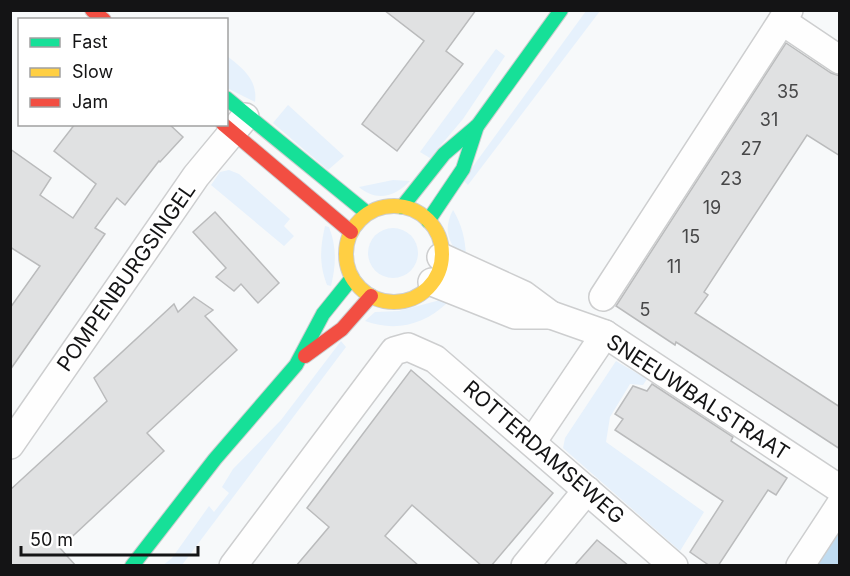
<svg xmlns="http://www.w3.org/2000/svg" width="850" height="576" font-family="Inter,sans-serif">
<rect width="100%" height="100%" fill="#f7f9fa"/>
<g fill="#e6f1fc">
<path d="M586,11H600L468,185L463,180Z"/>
<path d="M496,49L505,56L463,119L430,158L420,152Z"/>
<path d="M226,55C242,68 258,79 255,102L227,88Z"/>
<path d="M288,105L344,156L328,170L273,123Z"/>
<path d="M229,170L239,174L290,219L284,226L294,236L284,246L211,185L220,172Z"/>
<path d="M393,180L410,181C395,197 376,202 359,187Z"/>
<path d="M453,210C462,225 465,238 466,256L461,257C448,242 443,229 453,210Z"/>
<path d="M325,226L329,227C337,248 336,265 331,286L327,285C319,264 320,248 325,226Z"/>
<circle cx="393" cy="253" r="25"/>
<path d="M444,299L447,303C424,325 395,332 365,321L375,312L399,311Z"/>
<path d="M341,341L346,347L182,565L162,566L172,558L209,506L214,512L229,493L222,487L233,469L281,420Z"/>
<path d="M616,361L647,379L643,385L630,384L610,417L606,442L704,512L680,551L563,448L565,438Z"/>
</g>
<path fill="#c0dcf1" d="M839,530V565H817Z"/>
<g fill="#e0e1e2" stroke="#babbbc" stroke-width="1.5">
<path d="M384,10H476L446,51L463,64L397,151L362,124L424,41Z"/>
<path d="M786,43L831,73L840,76V156L807,135L704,292L708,295L695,313L840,407V449L676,342L675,345L616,306Z"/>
<path d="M75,124H169L183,137L160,162L159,161L125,205L117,198L95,228L105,234L10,370V308L40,266L10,247V149L51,178L40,195L73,218L96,184L54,151Z"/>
<path d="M215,212L279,283L258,303L241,284L234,291L216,277L226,268L193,232Z"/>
<path d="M194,297L213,310L205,316L237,350L147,433L164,451L60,548L76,566H10V490L107,401L94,378L174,304L178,312Z"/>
<path d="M411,370L553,493L491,566H482L412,505L385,536L419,566H296L329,527L307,508Z"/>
<path d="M652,384L733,437L731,441L787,478L776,495L768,490L718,566H710L690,552L723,501L615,430L623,419L615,414L633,386L647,391Z"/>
<path d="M597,540L629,566H574Z"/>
</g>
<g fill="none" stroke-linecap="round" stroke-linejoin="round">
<defs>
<g id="street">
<path d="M782,21L840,60"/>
<path d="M441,257L524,295L551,315L605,334L840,489"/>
<path d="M432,282L515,315H551"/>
<path d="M603,297L789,10"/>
<path d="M533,441L605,334"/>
<path d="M10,445L196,176L245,117"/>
<path d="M233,566L394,351L408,347L435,359L674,566"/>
<path d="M525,566L587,490"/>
<path d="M800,566L840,505"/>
</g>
<g id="fast">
<path d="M226,98L367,213"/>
<path d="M402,207L444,154L478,125L561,10"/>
<path d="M428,221L463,169L477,126"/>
<path d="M132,566L215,459L296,365L323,314L352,278"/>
</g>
<circle id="slow" cx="394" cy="254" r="48"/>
<g id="jam">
<path d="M92,10L104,20"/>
<path d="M223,124L351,232"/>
<path d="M305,356L342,329L371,296"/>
</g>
</defs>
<use href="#street" stroke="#cdcecf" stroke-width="30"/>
<use href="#fast" stroke="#cdcecf" stroke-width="16"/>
<use href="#slow" stroke="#cdcecf" stroke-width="16"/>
<use href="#jam" stroke="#cdcecf" stroke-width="16"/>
<use href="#street" stroke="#fefefe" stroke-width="27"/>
<use href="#fast" stroke="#16e098" stroke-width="14"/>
<use href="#slow" stroke="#ffcf43" stroke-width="14"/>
<use href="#jam" stroke="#f24e42" stroke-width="14"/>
</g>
<g text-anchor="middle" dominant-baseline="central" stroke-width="5" stroke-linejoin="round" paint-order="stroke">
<g font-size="18" fill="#474748">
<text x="788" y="91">35</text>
<text x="769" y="119">31</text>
<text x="751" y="148">27</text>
<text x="731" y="178">23</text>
<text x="712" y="207">19</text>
<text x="691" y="236">15</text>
<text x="674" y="266">11</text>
<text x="645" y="309">5</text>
</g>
<g font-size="21" fill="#141415" stroke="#fff">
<text transform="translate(126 277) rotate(-55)">POMPENBURGSINGEL</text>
<text transform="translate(698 397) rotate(33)">SNEEUWBALSTRAAT</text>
<text transform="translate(544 452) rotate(41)">ROTTERDAMSEWEG</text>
</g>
</g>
<rect width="850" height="576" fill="none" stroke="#141415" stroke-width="24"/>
<rect x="18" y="18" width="210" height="108" fill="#ffffff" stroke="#a1a1a1" stroke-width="1.5"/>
<rect x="30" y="38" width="30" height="9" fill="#16e098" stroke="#a1a1a1" stroke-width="1.5"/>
<text x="72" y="48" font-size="18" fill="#141415">Fast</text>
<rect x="30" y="68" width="30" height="9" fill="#ffcf43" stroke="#a1a1a1" stroke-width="1.5"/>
<text x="72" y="78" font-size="18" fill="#141415">Slow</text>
<rect x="30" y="98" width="30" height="9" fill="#f24e42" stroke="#a1a1a1" stroke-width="1.5"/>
<text x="72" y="108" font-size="18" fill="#141415">Jam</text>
<path d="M21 546v9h177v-9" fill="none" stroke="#141415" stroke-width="3"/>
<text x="30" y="546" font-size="18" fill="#141415" stroke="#ffffff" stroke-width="4.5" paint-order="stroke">50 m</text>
</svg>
